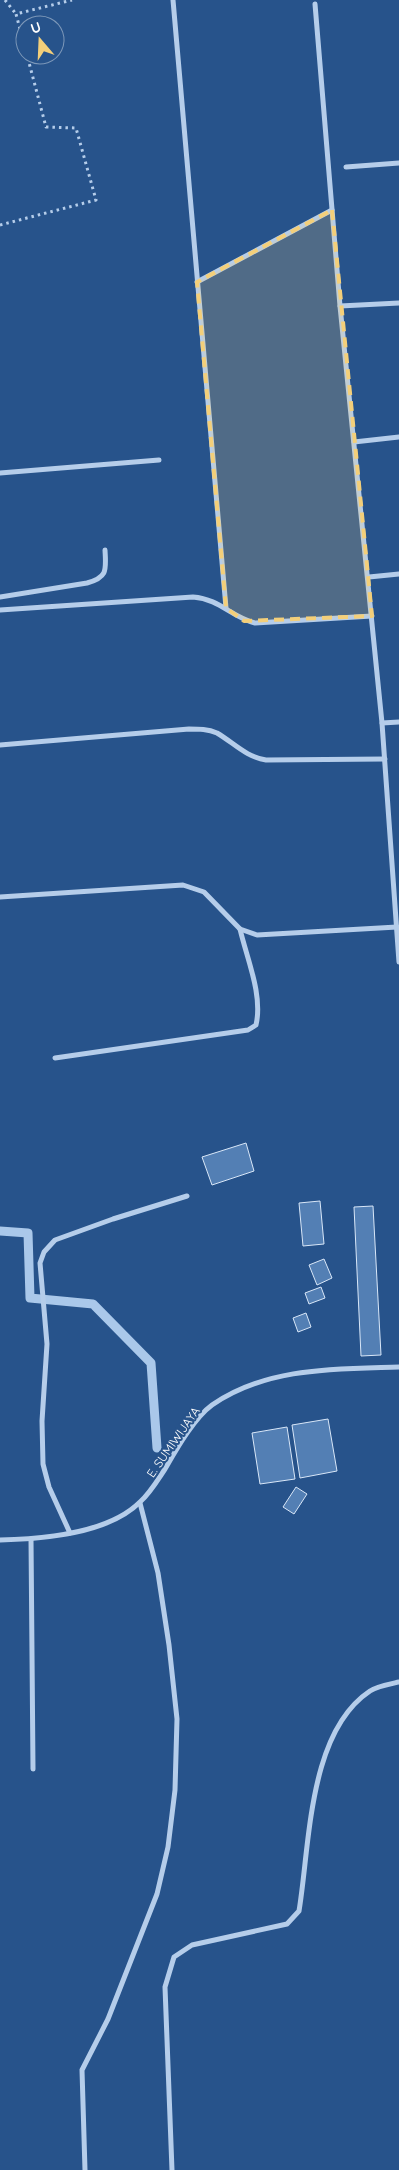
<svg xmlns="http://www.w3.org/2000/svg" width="399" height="2170" font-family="Quicksand,sans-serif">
<rect width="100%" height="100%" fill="#27538b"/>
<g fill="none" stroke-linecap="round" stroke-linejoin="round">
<path stroke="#aac8ea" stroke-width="9" d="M0,1231L28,1233L30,1298L93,1304L151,1363L157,1448"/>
</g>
<g fill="#537fb4" stroke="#d9e7f8">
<path d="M246,1143L254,1171L212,1185L202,1157Z"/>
<path d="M320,1201L324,1244L303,1246L299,1203Z"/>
<path d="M373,1206L381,1355L361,1356L354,1207Z"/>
<path d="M324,1259L332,1278L317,1285L309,1265Z"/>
<path d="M321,1287L325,1298L309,1304L305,1293Z"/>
<path d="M306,1313L311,1327L298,1332L293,1318Z"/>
<path d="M328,1419L337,1471L300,1478L292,1425Z"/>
<path d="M287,1427L295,1479L260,1484L252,1433Z"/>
<path d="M296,1487L307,1494L294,1514L283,1507Z"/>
</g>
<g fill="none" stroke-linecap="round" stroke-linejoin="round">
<g stroke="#b5cdea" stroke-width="3" stroke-dasharray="2.5 4" stroke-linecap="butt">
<path d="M5,0L16,14"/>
<path d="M25,48L16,14L72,0"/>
<path d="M0,225L96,200L76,128L46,127L27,55"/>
</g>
<g stroke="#b5cdea" stroke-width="5">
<path d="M173,0L226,608"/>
<path d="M315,4L340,306L382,723L399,962"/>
<path d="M346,167L399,163"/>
<path d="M197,282L332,210"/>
<path d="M340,306L399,303"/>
<path d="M354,442L399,437"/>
<path d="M0,473L159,460"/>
<path d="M369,577L399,574"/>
<path d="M0,597L87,583C108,577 106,570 105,550"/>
<path d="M0,610L193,597C220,599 231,617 255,623L372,616"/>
<path d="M382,723L399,722"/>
<path d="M0,745L189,729C199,729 208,729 217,733C234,743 246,757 266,760L385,759"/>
<path d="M0,897L183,885L204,892L240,929L257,935L397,927"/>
<path d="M55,1058L248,1030L256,1025C263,995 247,959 240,929"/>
<path d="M70,1533L49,1487L43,1464L42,1421L47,1344L40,1263L44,1252L55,1240L113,1219L187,1196"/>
<path d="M31,1539L33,1769"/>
<path d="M0,1540C43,1539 108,1534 140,1502C150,1493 157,1481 165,1469C176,1450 194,1418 212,1405C267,1367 335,1369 399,1367"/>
<path d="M85,2170L82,2070L108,2019L157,1894L168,1847L175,1790L177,1719L169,1645L158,1573L140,1503"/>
<path d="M172,2170L165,1987L174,1957L192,1945L287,1924L299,1911C310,1845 308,1732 370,1691C378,1686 390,1684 399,1682"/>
</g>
</g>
<path fill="#f3cf7a" fill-opacity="0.2" stroke="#f3cf7a" stroke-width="4" stroke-dasharray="10 6" stroke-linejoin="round" d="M332,210L372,616L244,621L226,608L197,282Z"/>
<g text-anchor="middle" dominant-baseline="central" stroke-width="4" stroke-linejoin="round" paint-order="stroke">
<g font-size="12" fill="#fff" stroke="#27538b">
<text transform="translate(173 1442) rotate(-55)">E. SUMIWIJAYA</text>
</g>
</g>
<g transform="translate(40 40) rotate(341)"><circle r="24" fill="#27538b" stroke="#7d98b9"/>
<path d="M0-4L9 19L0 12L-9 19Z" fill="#f3cf7a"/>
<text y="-8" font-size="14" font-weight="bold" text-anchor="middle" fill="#ffffff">U</text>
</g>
</svg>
